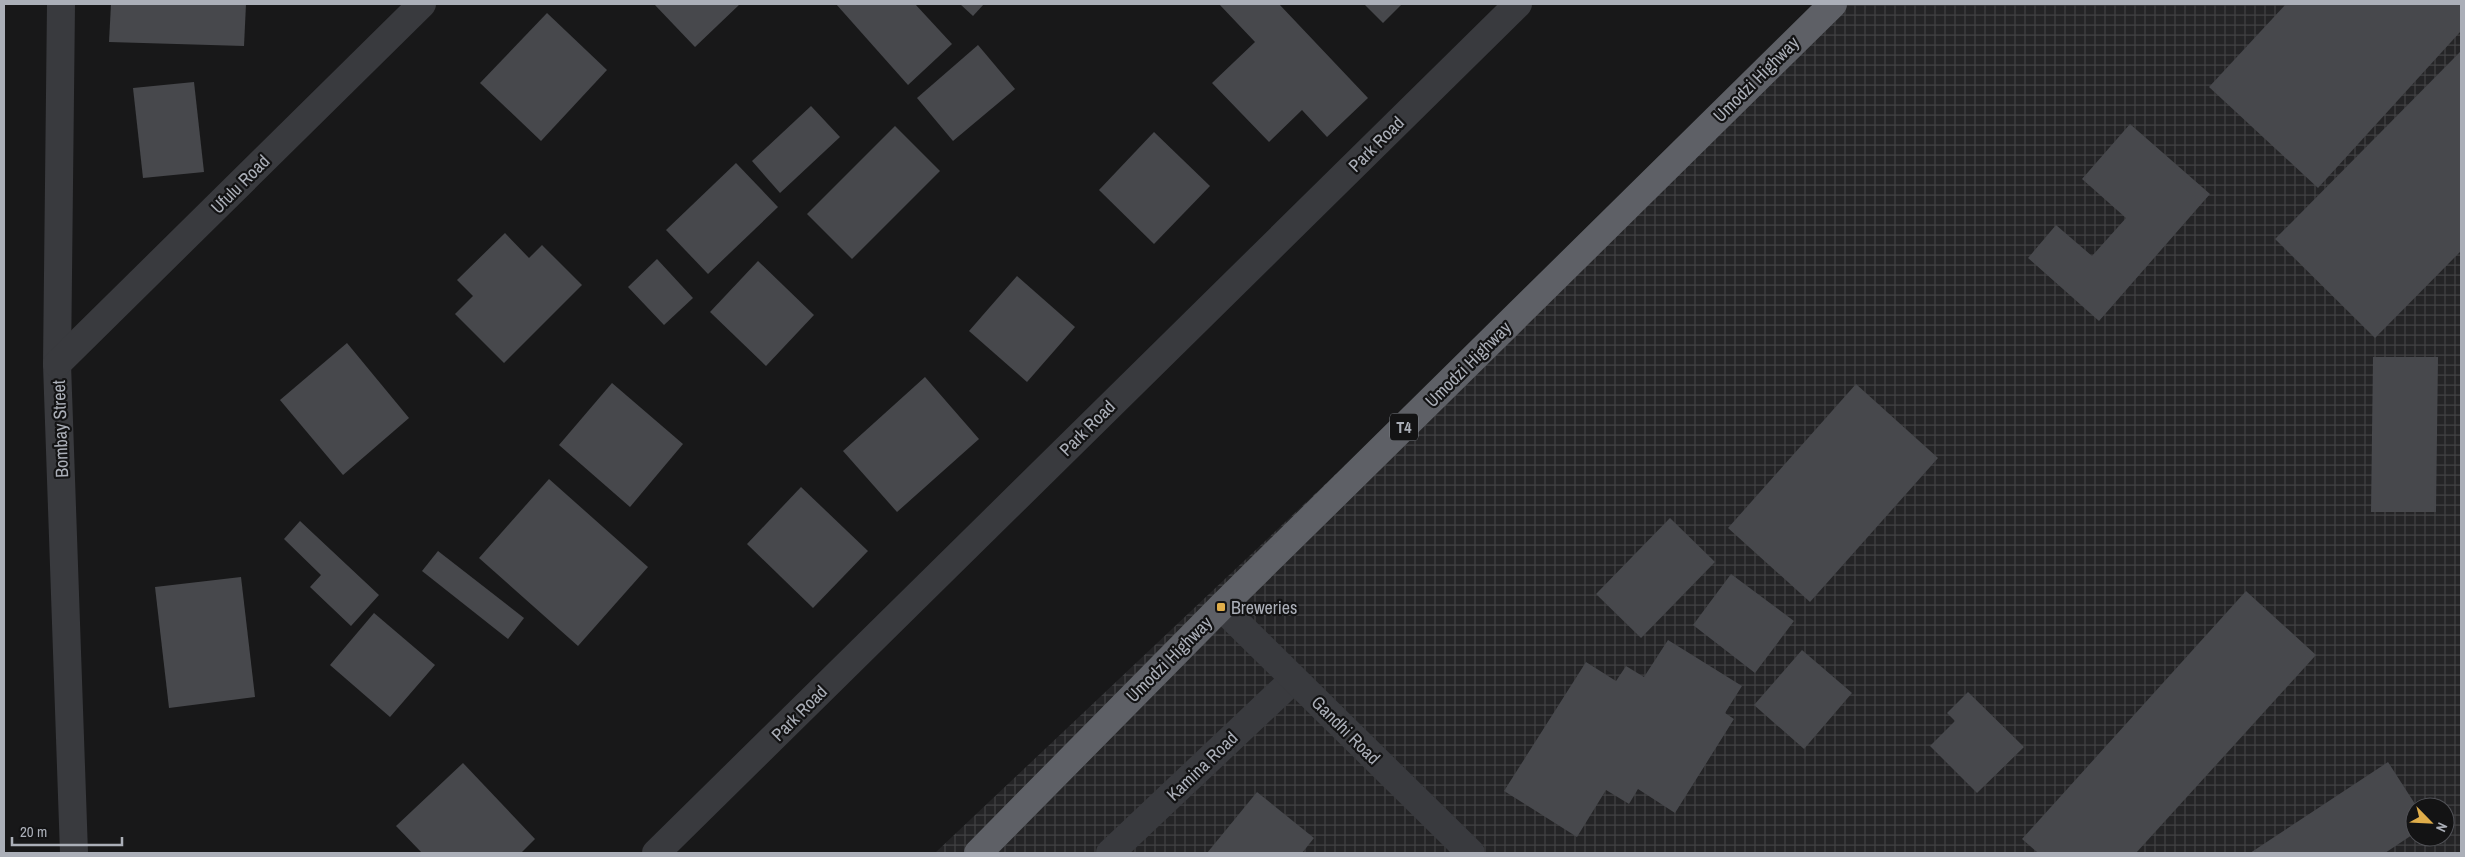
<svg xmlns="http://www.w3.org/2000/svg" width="2465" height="857" font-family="'Archivo Narrow',sans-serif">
<defs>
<pattern id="industrial-grid" width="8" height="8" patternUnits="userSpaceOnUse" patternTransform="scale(1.25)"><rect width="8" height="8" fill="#242426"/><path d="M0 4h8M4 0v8" fill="none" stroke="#414143"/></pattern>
</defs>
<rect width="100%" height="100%" fill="#181819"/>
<path fill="url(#industrial-grid)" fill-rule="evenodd" d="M1833,4H2461V853H935ZM2415,807H2445V837H2415Z"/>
<g fill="#47484c">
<path d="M111,4H246L244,46L109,42Z"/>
<path d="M654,4H740L695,47Z"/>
<path d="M836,4H915L952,44L908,85Z"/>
<path d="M960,4H984L973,16Z"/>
<path d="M1219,4H1279L1368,98L1327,137L1302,110L1269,142L1212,83L1255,42Z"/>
<path d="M1364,4H1402L1383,23Z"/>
<path d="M2286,4H2461V31L2318,188L2209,87Z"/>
<path d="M547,13L607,70L541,141L480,83Z"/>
<path d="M978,45L1015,89L953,141L917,98Z"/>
<path d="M2461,51V251L2375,338L2275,239Z"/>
<path d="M194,82L204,172L143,178L133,88Z"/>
<path d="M811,106L840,137L780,193L752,161Z"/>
<path d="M2130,124L2210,194L2099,321L2028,258L2056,225L2092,256L2126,218L2082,179Z"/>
<path d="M895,126L940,171L852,259L807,214Z"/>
<path d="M1154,132L1210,186L1154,244L1099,190Z"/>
<path d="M736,163L778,207L708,274L666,230Z"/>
<path d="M505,233L529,258L542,245L582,285L504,363L455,314L473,296L457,280Z"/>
<path d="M657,259L693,298L664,325L628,287Z"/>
<path d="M758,261L814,315L766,366L710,312Z"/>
<path d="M1017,276L1075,327L1027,382L969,331Z"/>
<path d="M347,343L409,418L343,475L280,400Z"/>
<path d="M2373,357H2438L2436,512H2371Z"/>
<path d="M925,377L979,439L897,512L843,451Z"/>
<path d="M612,383L683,444L630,507L559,445Z"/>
<path d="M1856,384L1938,458L1810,602L1728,528Z"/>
<path d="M549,479L648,567L578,646L479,558Z"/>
<path d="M801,487L868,551L813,608L747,544Z"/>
<path d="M1670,518L1715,562L1641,638L1596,594Z"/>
<path d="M300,521L379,595L351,626L310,587L321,575L284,539Z"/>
<path d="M438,551L524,618L508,639L422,571Z"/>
<path d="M1731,574L1794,621L1755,673L1693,625Z"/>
<path d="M241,577L255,697L169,708L155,587Z"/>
<path d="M2246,591L2316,655L2136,853H2038L2022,839Z"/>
<path d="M374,613L435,665L390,717L330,665Z"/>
<path d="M1668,640L1742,686L1725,713L1734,719L1675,813L1638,789L1629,804L1606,790L1577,837L1504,791L1586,662L1616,681L1626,666L1644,677Z"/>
<path d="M1802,650L1852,693L1804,749L1754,705Z"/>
<path d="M1968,692L2024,747L1977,793L1930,746L1955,721L1947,713Z"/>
<path d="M2388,762L2417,807H2415V833L2385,853H2250Z"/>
<path d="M463,763L535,839L521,853H422L396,826Z"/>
<path d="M1257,792L1314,838L1302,853H1207Z"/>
</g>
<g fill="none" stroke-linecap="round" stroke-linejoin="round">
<g stroke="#393a3e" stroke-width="28">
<path d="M61,4L57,364L74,853"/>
<path d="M57,364L422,4"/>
<path d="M656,853L1518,4"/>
<path d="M1110,853L1294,679"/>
</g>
<path stroke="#393a3e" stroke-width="28" d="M1221,607L1471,853"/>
<path stroke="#5e6066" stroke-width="28" d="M978,853L1221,607L1833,4"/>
</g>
<rect fill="#dfad4a" stroke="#131314" stroke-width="2" x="1216" y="602" width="10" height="10" rx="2.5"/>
<g text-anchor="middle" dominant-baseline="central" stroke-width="4.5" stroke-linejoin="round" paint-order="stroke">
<rect fill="#131314" stroke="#7d8087" stroke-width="1" x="1390" y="413.5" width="28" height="27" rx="4"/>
<g font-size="16" font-weight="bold" fill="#abafb8">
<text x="1404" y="427">T4</text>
</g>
<g font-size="18" fill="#abafb8" stroke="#131314">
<text transform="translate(1756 79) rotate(-45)">Umodzi Highway</text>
<text transform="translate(1376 144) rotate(-45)">Park Road</text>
<text transform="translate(240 184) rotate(-45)">Ufulu Road</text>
<text transform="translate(1468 364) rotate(-45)">Umodzi Highway</text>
<text transform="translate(1087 428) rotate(-45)">Park Road</text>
<text transform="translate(60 429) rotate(-92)">Bombay Street</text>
<text transform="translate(1169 659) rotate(-45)">Umodzi Highway</text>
<text transform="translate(799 713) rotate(-45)">Park Road</text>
<text transform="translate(1346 730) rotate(45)">Gandhi Road</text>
<text transform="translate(1202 766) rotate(-44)">Kamina Road</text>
</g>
<g font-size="18" fill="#abafb8" stroke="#131314" text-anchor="start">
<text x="1231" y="607">Breweries</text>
</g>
</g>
<rect width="2465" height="857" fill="none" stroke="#abafb8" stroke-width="10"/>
<g transform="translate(2430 822) rotate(114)"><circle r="24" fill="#131314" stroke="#505156"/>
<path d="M0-4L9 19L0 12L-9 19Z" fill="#dfad4a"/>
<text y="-8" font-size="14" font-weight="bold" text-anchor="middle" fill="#abafb8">N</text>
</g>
<path d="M12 837v8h110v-8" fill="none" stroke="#abafb8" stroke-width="2.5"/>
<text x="20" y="837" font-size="15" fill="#abafb8" stroke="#131314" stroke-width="4" paint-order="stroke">20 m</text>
</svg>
